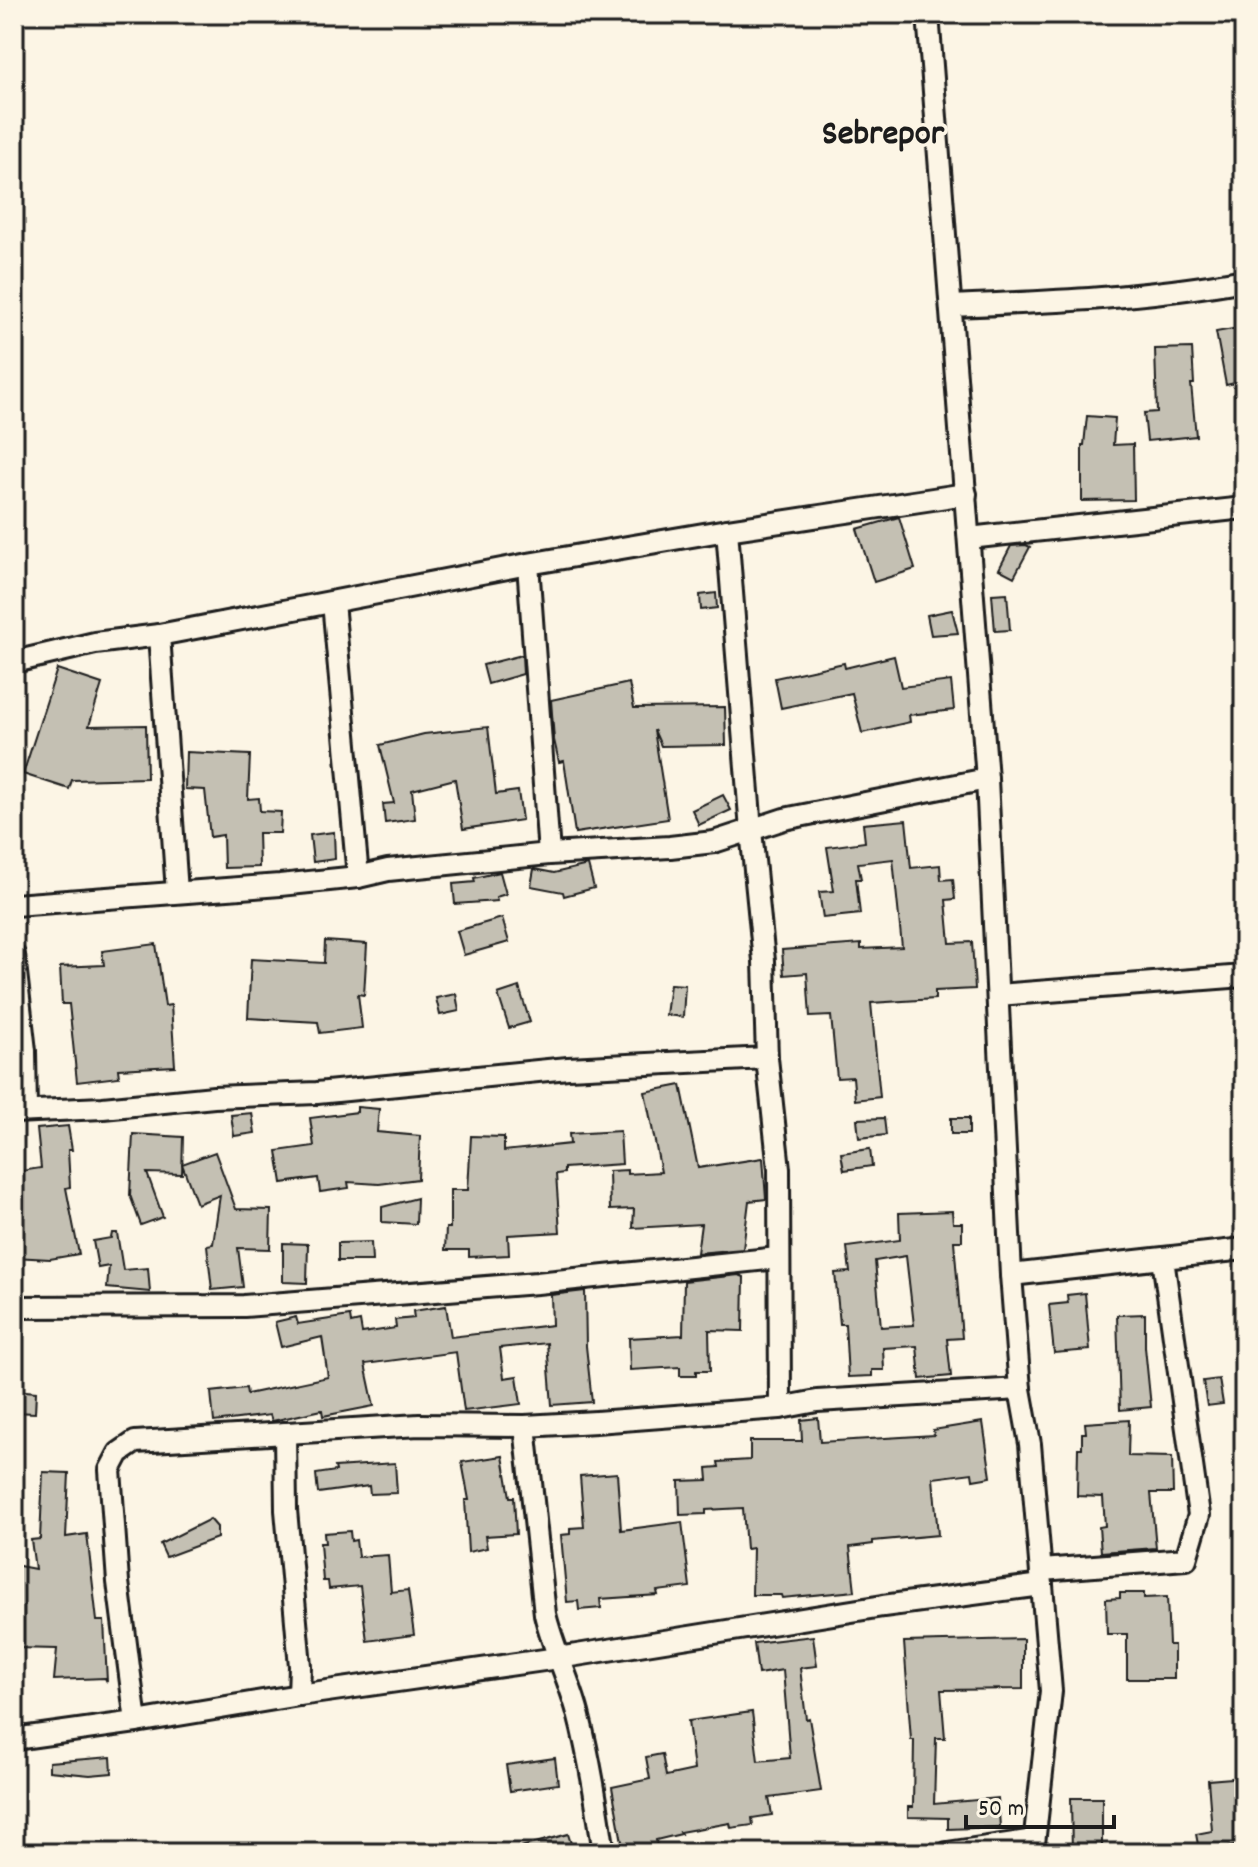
<svg xmlns="http://www.w3.org/2000/svg" width="1258" height="1867" font-family="Dekko,sans-serif">
<rect width="100%" height="100%" fill="#fcf5e5"/>
<filter id="ink" filterUnits="userSpaceOnUse"><feTurbulence type="fractalNoise" baseFrequency=".0125" numOctaves="2"/><feDisplacementMap in="SourceGraphic" scale="16" xChannelSelector="R" yChannelSelector="G"/><feConvolveMatrix kernelMatrix="1 2 1 2 8 2 1 2 1" color-interpolation-filters="sRGB"/></filter>
<g filter="url(#ink)">
<g fill="#c4c0b3" stroke="#1c1c1c" stroke-width="2" fill-rule="evenodd">
<path d="M1244,327V381L1226,385L1216,332Z"/>
<path d="M1192,348L1194,384H1191L1196,436L1147,441L1144,413L1157,412L1155,349Z"/>
<path d="M1087,416L1115,418L1113,445L1133,444L1134,500L1082,501V445H1084Z"/>
<path d="M899,517L915,569L874,582L857,529Z"/>
<path d="M1026,545L1030,547L1014,577L999,569L1011,546Z"/>
<path d="M716,593L717,608L701,610L700,595Z"/>
<path d="M1007,593L1010,630L995,631L992,594Z"/>
<path d="M952,610L958,633L931,635L927,615Z"/>
<path d="M522,655L523,674L488,684L483,665Z"/>
<path d="M894,656L901,687L951,681L954,710L909,715L910,722L862,733L852,693L781,708L775,678L844,663L845,668Z"/>
<path d="M57,669L102,684L89,726L146,725L147,778L72,780L69,789L23,774Z"/>
<path d="M629,683L634,708L725,707L726,745L661,746L654,730L668,819L575,833L564,761L559,762L554,740L551,700Z"/>
<path d="M488,727L496,794L518,791L522,820L463,829L455,779L412,790L415,819L385,823L383,804L394,803L380,745L424,734Z"/>
<path d="M186,752L250,755L248,799L259,798L260,811L281,812L280,833H258L259,867L224,868L223,835L210,837L205,790L185,789Z"/>
<path d="M723,795L731,810L699,825L692,810Z"/>
<path d="M906,820L911,868L940,865L941,880L953,879L955,899L946,900L950,943L972,942L975,989L935,991V999L871,1003L880,1097L855,1100L853,1077L837,1078L831,1016L810,1017L807,973L784,975L782,950L861,944V949L902,947L893,859L858,863L861,879H856L860,914L823,918L819,892L834,891L827,847L865,842L863,824Z"/>
<path d="M334,832L335,859L313,862L310,835Z"/>
<path d="M588,865L594,888L564,896L563,892L531,886L534,869L554,873Z"/>
<path d="M500,872L506,894L496,897L497,901L455,904L453,884L475,882L474,878Z"/>
<path d="M502,918L509,942L464,955L457,931Z"/>
<path d="M325,941L367,944L364,995L358,994L362,1028L320,1033L318,1022L248,1018L251,959L324,963Z"/>
<path d="M156,944L165,1006L171,1005L175,1066L118,1069L119,1077L77,1082L69,1004H62L60,967L104,965L102,951Z"/>
<path d="M670,984L685,985L683,1017L666,1015Z"/>
<path d="M519,987L530,1022L509,1028L498,994Z"/>
<path d="M456,994L459,1011L440,1015L436,998Z"/>
<path d="M681,1085L698,1168L763,1158L766,1199L749,1201L743,1249L697,1253L701,1224L633,1228L634,1209L610,1210L609,1171L627,1170V1174L661,1172L645,1092Z"/>
<path d="M357,1107L379,1109L377,1132L420,1136L418,1179L379,1184L348,1182L349,1188L320,1192L318,1178L282,1183L277,1151L314,1146L310,1118L357,1112Z"/>
<path d="M252,1113L255,1133L234,1136L231,1115Z"/>
<path d="M884,1118L886,1135L859,1138L857,1119Z"/>
<rect x="951" y="1118" width="18" height="16"/>
<path d="M68,1126L72,1150H68L70,1187L66,1188L79,1254L50,1259L14,1257V1172L41,1168L37,1129Z"/>
<path d="M620,1131L622,1164L564,1168V1173L556,1174L560,1232L508,1235L509,1255L469,1257V1250H445L446,1228H450V1190H468L471,1136L504,1137V1151L570,1144L569,1134Z"/>
<path d="M133,1134L183,1137L182,1174L147,1173L163,1217L141,1225L130,1195Z"/>
<path d="M870,1149L872,1166L844,1170L841,1153Z"/>
<path d="M215,1152L236,1209L271,1210L270,1249L238,1248L243,1287L212,1290L207,1245L213,1244L220,1195L197,1204L182,1164Z"/>
<path d="M417,1198L416,1224L382,1222V1207Z"/>
<path d="M952,1211L953,1223H962V1241H954L962,1338L947,1339L951,1376L920,1379L917,1346L883,1348L884,1370H872V1376L848,1377L845,1324H840L835,1273L850,1272L847,1247L900,1240L899,1213ZM906,1256L914,1325L881,1327L875,1261Z"/>
<path d="M112,1233H117L123,1270L148,1268L150,1292L107,1288L109,1266L98,1268L93,1241L111,1238Z"/>
<path d="M371,1242L372,1261H338V1243Z"/>
<path d="M283,1243L308,1244L307,1283L283,1282Z"/>
<path d="M739,1275L744,1277L743,1331L709,1330L710,1371H696V1376H680V1367L630,1370L629,1338L683,1335L684,1281Z"/>
<path d="M585,1291L586,1346L592,1402L552,1405L547,1343L500,1348L504,1378L517,1376L521,1404L464,1411L456,1352L365,1364L374,1406L323,1416L322,1410L277,1420L272,1421L270,1415L214,1422L211,1392L246,1388L247,1394L328,1377L322,1337L281,1347L275,1322L296,1317L298,1324L350,1316L351,1323L360,1321L362,1333L396,1328L395,1320L414,1318L413,1311L446,1306L451,1337L552,1325L551,1295Z"/>
<path d="M1085,1293L1090,1350L1054,1353L1049,1305L1068,1303L1067,1295Z"/>
<path d="M1145,1314V1347L1151,1407L1120,1410L1117,1315Z"/>
<path d="M1219,1379L1223,1404L1207,1406L1203,1381Z"/>
<path d="M14,1390L36,1392L35,1413L14,1412Z"/>
<path d="M818,1418L820,1442L934,1435L933,1430L983,1422L991,1477L973,1480L972,1473L933,1478L938,1535L873,1541V1544L850,1547L855,1591L782,1598L781,1595H752L753,1548L746,1549L743,1508L706,1510V1514L680,1515L679,1481L708,1480L707,1468L719,1467L718,1462L750,1460V1441H802L801,1420Z"/>
<path d="M1129,1420L1128,1456L1172,1457L1173,1493H1151L1156,1548L1101,1552L1099,1527L1105,1526L1103,1497L1077,1496L1078,1448H1082V1433H1086L1085,1423Z"/>
<path d="M503,1456L510,1497H514L516,1534L485,1536L487,1548L468,1552L465,1500H469L462,1462Z"/>
<path d="M395,1463L397,1493L370,1494L369,1486L318,1493L316,1474L336,1471L335,1467Z"/>
<path d="M43,1472L69,1473L66,1537L87,1534L97,1621H104L107,1682L105,1678L54,1680L57,1649L14,1648V1565L35,1569L31,1540L40,1539Z"/>
<path d="M617,1473L621,1530L682,1522L690,1587L657,1591L658,1595L600,1599L601,1608L579,1610L578,1601L567,1602L561,1535L570,1534V1528L584,1527L580,1476Z"/>
<path d="M210,1519L217,1527V1538L166,1557L160,1544Z"/>
<path d="M350,1531L351,1541L356,1540L358,1557L388,1555L391,1592L408,1590L414,1635L367,1641L360,1586L329,1589L328,1581H323L320,1543H325L324,1533Z"/>
<path d="M1120,1593H1144V1598L1167,1597L1169,1645H1174V1679H1127V1634H1107L1106,1599L1120,1598Z"/>
<path d="M813,1636L817,1666L800,1668L806,1719L809,1718L821,1791L769,1798L772,1815L752,1818L753,1825L731,1828L730,1823L680,1832L681,1834L656,1840L658,1853H624L612,1787L650,1779L646,1757L662,1754L666,1776L694,1770L688,1721L752,1712L758,1761L790,1758L783,1670L758,1674L754,1643Z"/>
<path d="M1023,1639V1689L941,1690L945,1738H936L934,1804L998,1798L1000,1827L948,1829V1818L908,1817V1807H913L914,1740H911L904,1642Z"/>
<path d="M111,1757L112,1773L90,1775L49,1771V1762Z"/>
<path d="M555,1758L558,1784L510,1791L506,1765Z"/>
<path d="M1244,1777V1845L1199,1850L1196,1834L1212,1831L1208,1780Z"/>
<path d="M1071,1798H1102V1853H1072Z"/>
<path d="M568,1834L574,1853H517V1848Z"/>
</g>
<g fill="none" stroke-linecap="round" stroke-linejoin="round">
<defs>
<g id="minor">
<path d="M928,14L987,779L1011,1275L1020,1389L1030,1444L1051,1691L1033,1853"/>
<path d="M952,306C1050,302 1147,298 1244,280"/>
<path d="M727,530L751,830L764,961L767,1058L779,1169L780,1408"/>
<path d="M969,538L1244,508"/>
<path d="M528,564L549,854"/>
<path d="M333,602L358,877"/>
<path d="M159,635L177,892"/>
<path d="M14,662L95,643L159,635L528,564L727,530L966,494"/>
<path d="M14,905L280,885L358,877L388,870L549,854L670,847L714,842L784,819L987,779"/>
<path d="M14,955L25,1051L26,1111"/>
<path d="M998,995L1244,976"/>
<path d="M14,1112L103,1108L214,1097L317,1093L568,1068L767,1058"/>
<path d="M1011,1275L1244,1249"/>
<path d="M14,1307L244,1306L537,1283L778,1258"/>
<path d="M525,1426L545,1614C553,1648 569,1679 578,1713C590,1759 597,1806 604,1853"/>
<path d="M285,1433L286,1510L300,1666L299,1695"/>
<path d="M1042,1570L1186,1559L1199,1515L1163,1259"/>
<path d="M136,1722L118,1582L110,1470L119,1453L135,1442L419,1425L525,1426L596,1422L780,1408L817,1401L1020,1389"/>
<path d="M14,1739L136,1722L299,1695L558,1658L883,1606L1042,1585"/>
<path d="M947,1853L1034,1840"/>
</g>
</defs>
<use href="#minor" stroke="#1c1c1c" stroke-width="26"/>
<use href="#minor" stroke="#fcf5e5" stroke-width="20"/>
</g>
</g>
<g text-anchor="middle" dominant-baseline="central" stroke-width="7" stroke-linejoin="round" paint-order="stroke">
<g font-size="36" font-weight="bold" fill="#1c1c1c" stroke="#fcf5e5">
<text x="883" y="136">Sebrepor</text>
</g>
</g>
<rect width="1258" height="1867" fill="none" stroke="#fcf5e5" stroke-width="48"/>
<rect x="24" y="24" width="1210" height="1819" fill="none" stroke="#1c1c1c" stroke-width="3" filter="url(#ink)"/>
<path d="M966 1815v12h148v-12" fill="none" stroke="#1c1c1c" stroke-width="4"/>
<text x="978" y="1815" font-size="24" fill="#1c1c1c" stroke="#fcf5e5" stroke-width="6" paint-order="stroke">50 m</text>
</svg>
